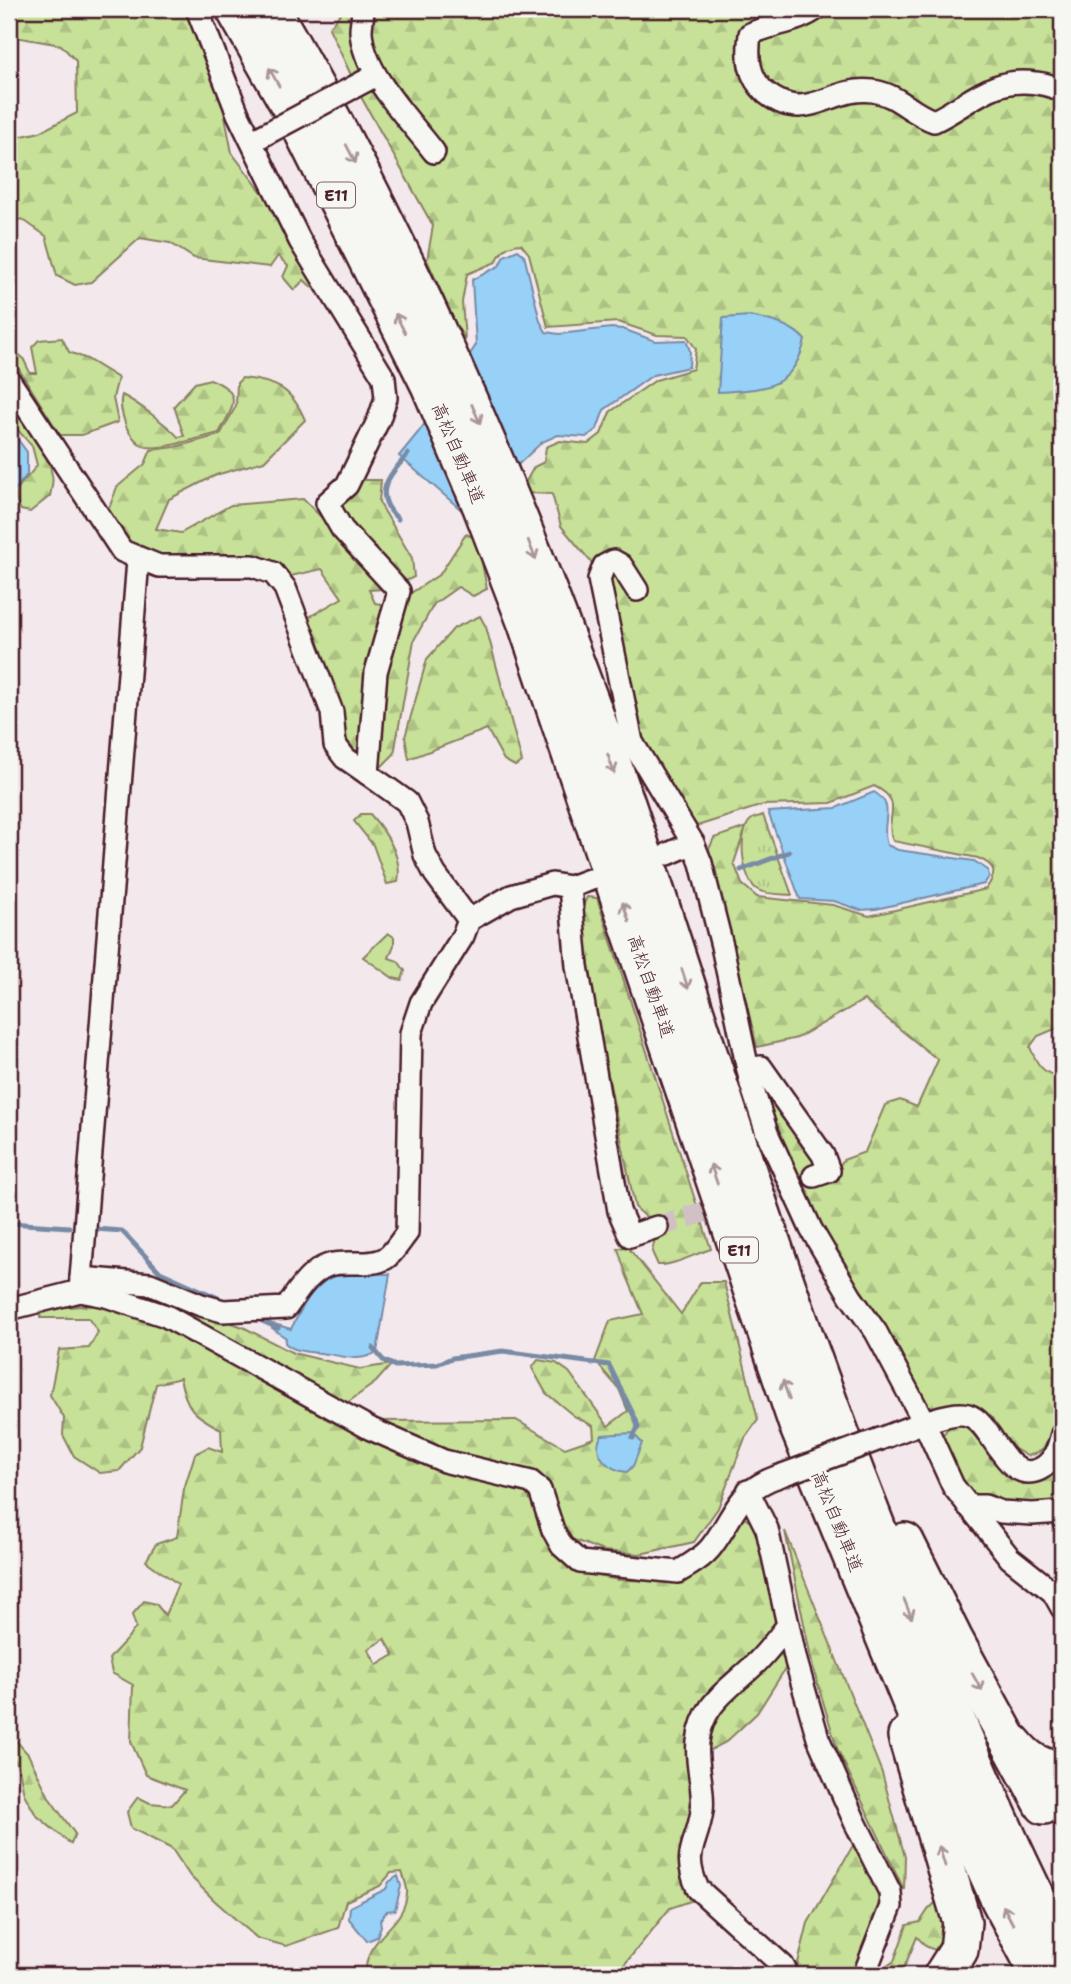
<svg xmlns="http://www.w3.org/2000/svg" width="1071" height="1984" font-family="'Shantell Sans','Klee One',sans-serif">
<defs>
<pattern id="grass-tufts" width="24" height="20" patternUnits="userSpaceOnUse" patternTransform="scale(1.75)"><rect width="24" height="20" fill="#c7e198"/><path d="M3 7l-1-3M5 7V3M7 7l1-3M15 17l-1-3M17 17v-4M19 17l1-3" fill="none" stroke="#acc183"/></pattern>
<pattern id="forest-firs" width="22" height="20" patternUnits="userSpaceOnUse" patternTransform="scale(1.75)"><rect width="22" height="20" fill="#c7e198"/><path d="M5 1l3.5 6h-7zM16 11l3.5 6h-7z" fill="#acc183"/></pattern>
</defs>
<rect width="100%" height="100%" fill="#f3e8eb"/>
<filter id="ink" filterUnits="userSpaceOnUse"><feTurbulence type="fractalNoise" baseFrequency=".0143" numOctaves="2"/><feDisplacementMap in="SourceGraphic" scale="14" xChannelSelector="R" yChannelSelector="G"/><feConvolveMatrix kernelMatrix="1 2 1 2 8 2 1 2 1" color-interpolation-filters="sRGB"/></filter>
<g filter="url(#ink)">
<path fill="url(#grass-tufts)" stroke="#888062" stroke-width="2" d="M763,815L792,895C782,894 767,895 758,890C742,881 736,830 752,819C755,817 759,817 763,815Z"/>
<g fill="url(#forest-firs)" stroke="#888062" stroke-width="2" fill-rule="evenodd">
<path d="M9,9H191L221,96L232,153L277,212L339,312L304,280L294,290L283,277L288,266L278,256L270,267L194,258L170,243L140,238L91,282L75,285L57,276L46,236L22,219L9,223V139L40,132L77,113L76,61L61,45L9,36Z"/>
<path d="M344,9H796L752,21L739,36L742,72L776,110L853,98L886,101L917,122L1025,88L1062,100V1030L1057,1028L1038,1036L1030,1047C1037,1065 1042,1073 1062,1078V1410C1055,1434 1054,1450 1027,1456L1010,1446L990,1420L972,1408L956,1403L930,1410L900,1351L847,1272L802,1189L787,1158L764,1093L769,1091L835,1175L843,1160L865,1152L885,1105L900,1100L917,1107L938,1060L864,1000L797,1038L757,1047L709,849L714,838L746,827L734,863L742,884L757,897L833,905L869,916L986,889C997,873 997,866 978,858L893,841C883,816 907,802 874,786L831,803L763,805L694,827L635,727L596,568L561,526L552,494L529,493L525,483L534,467L544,462L546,447L560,441L588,444L601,434L610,412L656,380L693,369L696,349L687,336L657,335L618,322L548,327L529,254L521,244C507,245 502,250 496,262L467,274L462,302L465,339L456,325L427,260L433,226L360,95L376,85L411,110L406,97L378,60L351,75L329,28Z"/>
<path d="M829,9H1062V81C1051,74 1044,74 1031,74C990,73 968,90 935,111L903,94L795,98L761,78L757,44L764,34L814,23Z"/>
<path d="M62,338L69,352L87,359L118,378L113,398L118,422L82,435H60L10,355L17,353L23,358L30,373H37L32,347L39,340Z"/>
<path d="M242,378C275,381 292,388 305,420L264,461L216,475L169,499L156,529L181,533L231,505L303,499L326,522L385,589L369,590L375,603L388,605L360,756L348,742L304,620L342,598L322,569L286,577L159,561L136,548L119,531L108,511L117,487L145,464L151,450L175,447L220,435L236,406L237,383Z"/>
<path d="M210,379C245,393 233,407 219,433C201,437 164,450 147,447C137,445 127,431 125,423C122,414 119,404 122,395C135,401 170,427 178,437L184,436L174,406L195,383Z"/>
<path d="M9,400C28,410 49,453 52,475C54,481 51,490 50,496L30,512L21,510C7,489 26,482 37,465L32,446L9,420Z"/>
<path d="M362,480H381L379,502L412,558L414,577L406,581L398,576L354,527L341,507L345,494Z"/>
<path d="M466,534L473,537L479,547L487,589L473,596L458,587L434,604L414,640L394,754L382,766L376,764L382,678L397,619L411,593L440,574Z"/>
<path d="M480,616L486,627L522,762L515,766L504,760L487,729L409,759L405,737L427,659L454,628Z"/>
<path d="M361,814H370C386,832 403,857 398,882L387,884L373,845L354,821Z"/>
<path d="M9,855C18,869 17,888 9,903Z"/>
<path d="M587,897L597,898L711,1249C695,1254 672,1266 658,1265L652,1252L655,1238L662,1234L659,1216L646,1217L635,1207L603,1051L581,918L582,908Z"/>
<path d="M388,933L394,937V945L389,958L398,961L405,971L402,980L393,978L363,957Z"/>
<path d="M627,1246L681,1314L701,1282H724L758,1420L745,1438L718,1508L694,1542L640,1554L603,1551L572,1539L555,1545L572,1571L619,1580L673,1581L730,1525L744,1518L755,1525L765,1550L787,1666L757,1713L726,1742L691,1760L694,1808L681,1841L684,1884L691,1901L670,1908L616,1975H366C363,1936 403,1930 407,1894C408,1887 404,1879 402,1872L391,1873L380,1886L346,1901L338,1928L286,1946L257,1938L215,1901L190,1876L172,1849L131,1828L127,1812L138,1797L150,1803L172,1805L185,1790L146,1775L131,1742L133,1685L112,1673L109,1659C118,1647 128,1640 136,1627L132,1615L144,1601L156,1604L165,1615L178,1584L146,1561L156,1544L177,1537L184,1489L195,1454L208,1447L222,1452L221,1429C193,1415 186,1408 180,1378L156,1384L140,1447L119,1471L100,1473L74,1456L63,1435L64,1418L50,1395L59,1350L89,1348L98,1332L88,1318H40L42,1309L94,1305L126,1291L165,1299L243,1327L293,1353L360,1369L392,1364L376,1382L344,1405L310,1404L324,1418L354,1432L377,1421L516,1420L565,1448L594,1438L593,1426L574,1416L546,1393L532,1368L538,1360L556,1363L569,1372L608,1426L628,1411L619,1389L595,1361L610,1321L643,1314L626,1274L618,1249ZM385,1639L394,1655L377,1665L368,1649Z"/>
<path d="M966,1424L979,1436L1006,1474L1029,1480L1062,1462V1504L1023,1505L974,1497L952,1468L942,1436L949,1427Z"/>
<path d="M785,1531L882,1773L905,1857L904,1890L837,1748L813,1668Z"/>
<path d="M9,1733L28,1754L50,1799L75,1834L71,1844L36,1815L24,1794L19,1769L9,1747Z"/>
<path d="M855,1842L875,1882L880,1901L853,1975H795L808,1923Z"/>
<path d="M942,1896C946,1916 948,1933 935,1950L927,1947L917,1937L901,1975H878L879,1972L894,1961L907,1925L920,1922L928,1910Z"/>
</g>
<g fill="#97d1f7" stroke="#788aa5" stroke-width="2">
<path d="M518,250L524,255L540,321L546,332L559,334L611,328L623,329L655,341L686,340L690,351L689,367L653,375L604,410L597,429L586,437L558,435L542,442L466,514L399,456L421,429L476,345L472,280L499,266L504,256Z"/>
<path d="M750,316C771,321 791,324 805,340C793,391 762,389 718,392L723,318Z"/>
<path d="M9,427L27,452V475L12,493L16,514L9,519Z"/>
<path d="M874,792C898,806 879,823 887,845L898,850L974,861L988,870L989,877L984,884L876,909L860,910L834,901L800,899L768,812L836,808Z"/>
<path d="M338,1273L390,1274L377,1352C361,1362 346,1357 328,1354C312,1351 297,1354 285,1343L286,1338L272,1328L274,1324L291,1329C304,1304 311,1286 338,1273Z"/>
<path d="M633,1433L642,1443L633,1466L627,1472C608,1471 590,1452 602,1435Z"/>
<path d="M398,1876L401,1886L395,1910L387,1911L380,1920L381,1926L377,1937L367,1941L349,1919L350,1907L386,1889L389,1882Z"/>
</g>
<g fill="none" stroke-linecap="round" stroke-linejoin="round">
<g stroke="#788aa5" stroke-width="5">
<path d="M398,519C371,494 389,476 408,454"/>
<path d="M741,870L789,852"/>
<path d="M9,1223L69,1227"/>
<path d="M95,1229L122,1231L160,1272L225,1301"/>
<path d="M262,1321L278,1328"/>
<path d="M373,1348L383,1360L395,1366L437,1364L452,1358L503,1351L609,1365L636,1420L638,1427L633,1438"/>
</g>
<path stroke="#d1c0c5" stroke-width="21" stroke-dasharray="21 10" stroke-linecap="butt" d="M657,1227L814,1176"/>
<defs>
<g id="street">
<path d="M197,9L238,114L300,241L384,378L386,398L379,419L347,485L327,503L342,529L399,591L376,672L368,774L407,802L417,822L425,855L435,874L469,920"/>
<path d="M363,9C363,16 361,24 361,31C363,74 409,119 434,152"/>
<path d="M816,9C799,22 771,24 750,34C747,57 748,77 766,93C807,126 831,85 873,91C897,94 912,114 934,121C970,104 992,76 1036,83C1045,84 1054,86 1062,91"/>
<path d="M9,380L122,551L159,566H253L273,573L285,588L332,712L335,745L345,758L368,774"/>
<path d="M637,590L621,565L614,561L604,566L599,579L632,742L693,843"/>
<path d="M668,854L693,843L701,863L722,946L751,1084L767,1133L811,1229L851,1297L876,1332L924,1422L953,1486L1010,1558L1053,1592L1062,1608"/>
<path d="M570,887L577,966L619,1211L630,1236L657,1227"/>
<path d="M748,1069L761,1067L823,1155L829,1171L814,1176"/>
<path d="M81,1278L150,1284L201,1305L223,1311L286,1308C296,1294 306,1277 322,1268C341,1257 368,1269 386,1258C394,1253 401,1240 407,1233L411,1033L421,1003L463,936L469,920L511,896L552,884L570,887L589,880"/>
<path d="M80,1291L138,560"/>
<path d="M9,1309L80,1291L106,1296L166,1316L371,1429L444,1461L531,1482L540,1490L553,1530L562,1546L580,1562L678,1572C690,1565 704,1557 712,1546C738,1511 736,1490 782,1475"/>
<path d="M880,1439C899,1432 950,1409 968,1415C994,1423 1005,1486 1040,1469C1055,1461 1058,1449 1062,1434"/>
<path d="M748,1491L767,1529L796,1661L818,1738L855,1822L890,1892L891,1906L864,1975"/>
<path d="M968,1506H985L1001,1512L1032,1514L1062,1512"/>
<path d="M788,1625C777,1639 766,1654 753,1666C728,1690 702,1704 698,1742C695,1764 705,1789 702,1811C697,1846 681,1852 698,1889L783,1966L788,1975"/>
</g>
<g id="highway">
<path d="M235,9L293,111L430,385L482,507L527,624L798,1425L915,1711L1000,1900L1040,1975"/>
<path d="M271,9C398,229 500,458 588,697C649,862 699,1030 756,1197C813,1366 876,1535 947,1699C983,1783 1019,1868 1062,1948"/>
<path d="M905,1542L953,1638L1044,1805"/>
<path d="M907,1736L962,1922L959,1950L943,1975"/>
<path d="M1013,1743C1027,1760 1040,1769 1062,1770"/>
</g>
</defs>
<use href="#street" stroke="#4a1f2b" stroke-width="26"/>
<use href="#highway" stroke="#4a1f2b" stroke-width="42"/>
<use href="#street" stroke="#f6f6f2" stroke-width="21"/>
<use href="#highway" stroke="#f6f6f2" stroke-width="37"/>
<defs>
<g id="street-bridge">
<path d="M260,137L369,79"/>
<path d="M782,1475L880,1439"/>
</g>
</defs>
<use href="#street-bridge" stroke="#4a1f2b" stroke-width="26" stroke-linecap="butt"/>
<use href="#street-bridge" stroke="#f6f6f2" stroke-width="21"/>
</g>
<defs><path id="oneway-shaft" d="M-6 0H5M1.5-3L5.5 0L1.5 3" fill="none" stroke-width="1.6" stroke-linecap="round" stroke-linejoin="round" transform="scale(1.75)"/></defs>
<g stroke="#a99598">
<use href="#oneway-shaft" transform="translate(274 77) rotate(-119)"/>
<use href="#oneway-shaft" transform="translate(351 154) rotate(63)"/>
<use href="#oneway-shaft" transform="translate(400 323) rotate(-116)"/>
<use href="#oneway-shaft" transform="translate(476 414) rotate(66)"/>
<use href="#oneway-shaft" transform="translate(532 550) rotate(69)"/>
<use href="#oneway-shaft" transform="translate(611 764) rotate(71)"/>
<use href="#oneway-shaft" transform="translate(626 912) rotate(-109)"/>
<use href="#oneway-shaft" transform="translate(685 979) rotate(72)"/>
<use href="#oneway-shaft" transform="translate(714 1174) rotate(-109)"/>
<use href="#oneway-shaft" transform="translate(786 1390) rotate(-109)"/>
<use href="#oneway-shaft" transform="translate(908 1609) rotate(68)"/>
<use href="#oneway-shaft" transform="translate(977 1682) rotate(61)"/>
<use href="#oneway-shaft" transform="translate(942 1856) rotate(-107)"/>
<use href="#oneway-shaft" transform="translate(1008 1915) rotate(-118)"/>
</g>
</g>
<g text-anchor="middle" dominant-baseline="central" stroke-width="6" stroke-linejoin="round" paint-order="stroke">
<g fill="#f6f6f2" stroke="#7e6067" stroke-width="2">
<rect x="317" y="182.5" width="38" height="25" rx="5"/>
<rect x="720" y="1237.5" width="38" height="25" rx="5"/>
</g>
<g font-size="16" font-weight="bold" fill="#4a1f2b">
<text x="336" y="195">E11</text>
<text x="739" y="1250">E11</text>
</g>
<g font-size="18" fill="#4a1f2b" stroke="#f6f6f2">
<text transform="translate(458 453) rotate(67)">高松自動車道</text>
<text transform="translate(651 986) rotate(71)">高松自動車道</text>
<text transform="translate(837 1521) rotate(68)">高松自動車道</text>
</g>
</g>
<rect width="1071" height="1984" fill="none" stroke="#f6f6f2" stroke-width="35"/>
<rect x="18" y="18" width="1036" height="1949" fill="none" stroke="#4a1f2b" stroke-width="2.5" filter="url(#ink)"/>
</svg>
